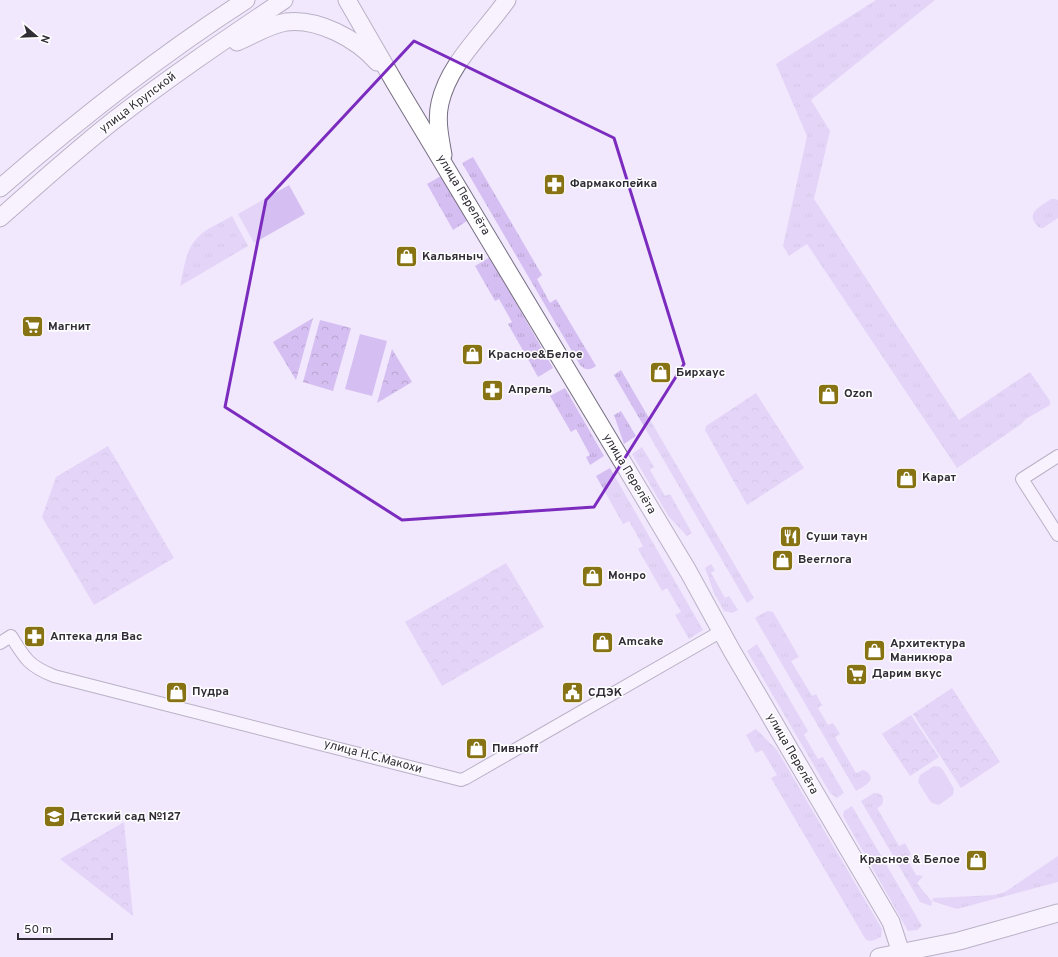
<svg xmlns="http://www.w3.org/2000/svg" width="1058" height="957" font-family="Overpass,sans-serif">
<defs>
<pattern id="grass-tufts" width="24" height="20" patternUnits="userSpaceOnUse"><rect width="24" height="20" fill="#d5bef1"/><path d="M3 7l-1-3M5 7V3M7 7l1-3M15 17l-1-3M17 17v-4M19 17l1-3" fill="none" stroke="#b7a4cf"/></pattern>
<pattern id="park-crowns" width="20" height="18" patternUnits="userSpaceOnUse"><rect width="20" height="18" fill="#d5bef1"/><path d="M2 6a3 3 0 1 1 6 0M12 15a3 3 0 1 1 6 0" fill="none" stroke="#b7a4cf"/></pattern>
</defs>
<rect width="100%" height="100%" fill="#f1e8fe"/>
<g fill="url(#grass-tufts)">
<path d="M876,0H935L811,100L830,131L814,199L959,420L1030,372L1050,401V405L1026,419L1020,425L957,468L807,244L789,256L783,246L807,136L776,64Z"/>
<path d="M473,157L542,275L537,279L550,303L556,299L596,366C589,371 585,370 580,365L462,163Z"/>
<path d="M441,176L467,221L453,230L427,184Z"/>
<path d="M1051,199H1055L1058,200V218L1043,228C1039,228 1038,227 1035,223C1027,211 1042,206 1051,199Z"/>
<path d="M232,216L248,246L180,286C184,270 185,250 197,238C206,228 221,223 232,216Z"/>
<path d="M490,257L553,368L538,377L508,324L512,322L499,299L495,301L475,266Z"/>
<path d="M621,370L754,598L747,603L614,375Z"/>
<path d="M565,388L604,456L590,465L586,457L590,455L576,429L571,432L550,396Z"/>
<path d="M621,411L636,436L624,444L614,415Z"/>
<path d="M642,447L654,467L650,470L665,496L670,494L692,533L687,536L669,517L632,454Z"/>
<path d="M610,468L703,630L689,639L675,615L681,612L667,588L662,591L638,549L643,546L629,521L623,524L596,476Z"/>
<path d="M711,564L715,570L711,573L725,598L729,596L738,610L732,613L724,611L714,593L705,568Z"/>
<path d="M767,611L773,612L799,657L791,661L812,696L816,694L822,705L818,708L828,725L833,723L840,734L835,737L856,773L863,770C869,772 874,778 868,783C865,786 859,789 856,791L755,618Z"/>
<path d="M757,644L808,731L804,735L818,759L823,757L844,793L837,798L830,793L747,651Z"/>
<path d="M756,729L777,750L882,929L881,937L872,941L866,940L771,778L777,775L762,750L756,753L746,735Z"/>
<path d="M874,793C882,793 885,797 882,805L877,808L899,846L905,843L911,854L906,857L916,875L923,876L917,883L932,902L931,906L920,902L861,801Z"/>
<path d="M852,806L922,926L917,930L908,931L843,816L844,811Z"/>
<path d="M1058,856V882L957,909L932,901L933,898L995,895L1005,892Z"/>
</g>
<g fill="url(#park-crowns)">
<path d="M313,318L296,380L273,342Z"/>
<path d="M320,320L351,328L333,391L303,382Z"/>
<path d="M392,349L412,382L377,403Z"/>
<path d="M756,393L804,468L747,505L705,430L706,426Z"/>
<path d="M108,446L174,558L94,605L42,517L56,477Z"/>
<path d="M506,563L544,627L442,686L405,622Z"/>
<path d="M952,688L1000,762L961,788L913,714Z"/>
<path d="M911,715L939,757L910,776L882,734Z"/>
<path d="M124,822L133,916L60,859Z"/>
</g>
<g fill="#d5bef1">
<path d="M289,185L305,214L254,243L238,214Z"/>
<path d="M360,334L387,341L372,396L345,389Z"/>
<path d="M934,766L940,767L943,770L954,789L953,795L939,805L932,803L930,801L918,782L920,775Z"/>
</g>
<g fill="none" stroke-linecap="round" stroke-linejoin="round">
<defs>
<g id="street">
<path d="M1058,456L1022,479L1058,535"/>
<path d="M0,643L11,636C25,659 29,666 54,676L461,780L466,778L720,632"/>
</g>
<g id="secondary">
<path d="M347,0L395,83L688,571L732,651L891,922L901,953"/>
<path d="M237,42C254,35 268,25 286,22C318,18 357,39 377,62"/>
<path d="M443,155C440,138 436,120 440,103C449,63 484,33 507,0"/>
<path d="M0,188C78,120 159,56 246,0"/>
<path d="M0,218C37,185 74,152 113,121C168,78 226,39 284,0"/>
<path d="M879,957L959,941L1058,913"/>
</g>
</defs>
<use href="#street" stroke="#776f82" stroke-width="14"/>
<use href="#secondary" stroke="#776f82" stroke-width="19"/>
<use href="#street" stroke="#fff" stroke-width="12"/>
<use href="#secondary" stroke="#fff" stroke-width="17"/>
</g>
<path d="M0 0H1058V957H0ZM414,41L614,138L684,364L594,507L402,520L225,407L266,200Z" fill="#f1e8fe" fill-opacity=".55" fill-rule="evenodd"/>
<path fill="none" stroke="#7b2cbf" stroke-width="3" stroke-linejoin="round" d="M414,41L614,138L684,364L594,507L402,520L225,407L266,200Z"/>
<defs>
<symbol id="pharmacy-square" viewBox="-11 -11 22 22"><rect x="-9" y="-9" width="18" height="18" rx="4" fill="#877214" stroke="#fff"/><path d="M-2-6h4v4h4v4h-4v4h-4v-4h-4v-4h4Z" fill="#fff"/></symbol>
<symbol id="shop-square" viewBox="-11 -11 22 22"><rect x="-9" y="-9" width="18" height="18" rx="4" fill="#877214" stroke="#fff"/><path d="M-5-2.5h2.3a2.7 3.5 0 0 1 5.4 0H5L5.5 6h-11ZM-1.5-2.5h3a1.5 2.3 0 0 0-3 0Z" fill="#fff"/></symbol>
<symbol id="supermarket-square" viewBox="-11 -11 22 22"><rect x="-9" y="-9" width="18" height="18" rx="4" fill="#877214" stroke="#fff"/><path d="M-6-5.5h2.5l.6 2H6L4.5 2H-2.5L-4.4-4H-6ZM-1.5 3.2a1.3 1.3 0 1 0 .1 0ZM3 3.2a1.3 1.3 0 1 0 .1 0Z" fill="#fff"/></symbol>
<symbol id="restaurant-square" viewBox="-11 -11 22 22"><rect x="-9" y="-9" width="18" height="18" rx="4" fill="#877214" stroke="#fff"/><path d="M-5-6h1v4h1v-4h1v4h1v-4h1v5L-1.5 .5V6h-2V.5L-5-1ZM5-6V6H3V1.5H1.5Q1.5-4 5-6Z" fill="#fff"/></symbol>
<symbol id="civic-square" viewBox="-11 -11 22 22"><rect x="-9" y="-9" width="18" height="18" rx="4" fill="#877214" stroke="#fff"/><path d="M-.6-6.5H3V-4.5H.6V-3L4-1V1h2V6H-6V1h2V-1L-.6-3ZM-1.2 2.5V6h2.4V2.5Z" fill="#fff"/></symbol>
<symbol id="school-square" viewBox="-11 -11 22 22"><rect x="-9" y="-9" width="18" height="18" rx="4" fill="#877214" stroke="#fff"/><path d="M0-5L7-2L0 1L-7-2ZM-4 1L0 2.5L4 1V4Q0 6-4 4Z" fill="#fff"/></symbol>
</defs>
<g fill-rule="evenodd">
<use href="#pharmacy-square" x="542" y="172" width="25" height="25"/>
<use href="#shop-square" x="394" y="244" width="25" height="25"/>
<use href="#supermarket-square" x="20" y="314" width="25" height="25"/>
<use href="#shop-square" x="460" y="342" width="25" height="25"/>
<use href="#shop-square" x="648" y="360" width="25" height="25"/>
<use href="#pharmacy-square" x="480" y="378" width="25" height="25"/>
<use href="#shop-square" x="816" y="382" width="25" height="25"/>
<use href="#shop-square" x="894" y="466" width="25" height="25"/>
<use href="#restaurant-square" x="778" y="524" width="25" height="25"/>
<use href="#shop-square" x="770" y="548" width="25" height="25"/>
<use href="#shop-square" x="580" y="564" width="25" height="25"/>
<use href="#pharmacy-square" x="22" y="624" width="25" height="25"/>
<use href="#shop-square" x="590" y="630" width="25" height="25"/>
<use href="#shop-square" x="862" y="638" width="25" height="25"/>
<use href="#supermarket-square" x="844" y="662" width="25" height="25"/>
<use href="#shop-square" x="164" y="680" width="25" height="25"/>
<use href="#civic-square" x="560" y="680" width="25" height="25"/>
<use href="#shop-square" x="464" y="736" width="25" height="25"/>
<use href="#school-square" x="42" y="804" width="25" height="25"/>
<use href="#shop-square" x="964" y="848" width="25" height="25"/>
</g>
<g text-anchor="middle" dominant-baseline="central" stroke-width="3" stroke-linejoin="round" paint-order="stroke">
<g font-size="12" fill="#312d36" stroke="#fff">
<text transform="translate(138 103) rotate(-37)">улица Крупской</text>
<text transform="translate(463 195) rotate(59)">улица Перелёта</text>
<text transform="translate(629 474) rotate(59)">улица Перелёта</text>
<text transform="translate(792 754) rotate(60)">улица Перелёта</text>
<text transform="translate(373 757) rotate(15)">улица Н.С.Макохи</text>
</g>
<g font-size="12" font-weight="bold" fill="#312d36" stroke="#fff" text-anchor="start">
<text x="570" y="184">Фармакопейка</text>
<text x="422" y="257">Кальяныч</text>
<text x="48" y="327">Магнит</text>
<text x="488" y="355">Красное&amp;Белое</text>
<text x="676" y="373">Бирхаус</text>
<text x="508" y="390">Апрель</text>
<text x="844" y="394">Ozon</text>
<text x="922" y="478">Карат</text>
<text x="806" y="537">Суши таун</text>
<text x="798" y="560">Beerлога</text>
<text x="608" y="576">Монро</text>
<text x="50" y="637">Аптека для Вас</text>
<text x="618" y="642">Amcake</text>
<text x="890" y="644">Архитектура<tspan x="890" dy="14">Маникюра</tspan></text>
<text x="872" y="674">Дарим вкус</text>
<text x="192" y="692">Пудра</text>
<text x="588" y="693">СДЭК</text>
<text x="492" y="749">Пивнoff</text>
<text x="70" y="817">Детский сад №127</text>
<text x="960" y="860" text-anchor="end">Красное &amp; Белое</text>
</g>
</g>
<g transform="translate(36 36) rotate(109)" stroke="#ffffff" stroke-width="3" paint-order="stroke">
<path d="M0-3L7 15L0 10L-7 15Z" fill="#312d36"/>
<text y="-6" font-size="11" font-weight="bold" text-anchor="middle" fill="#312d36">N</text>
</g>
<path d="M18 933v6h94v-6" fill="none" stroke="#312d36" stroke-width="2"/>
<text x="24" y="933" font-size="12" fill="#312d36" stroke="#ffffff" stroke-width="3" paint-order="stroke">50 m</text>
</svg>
